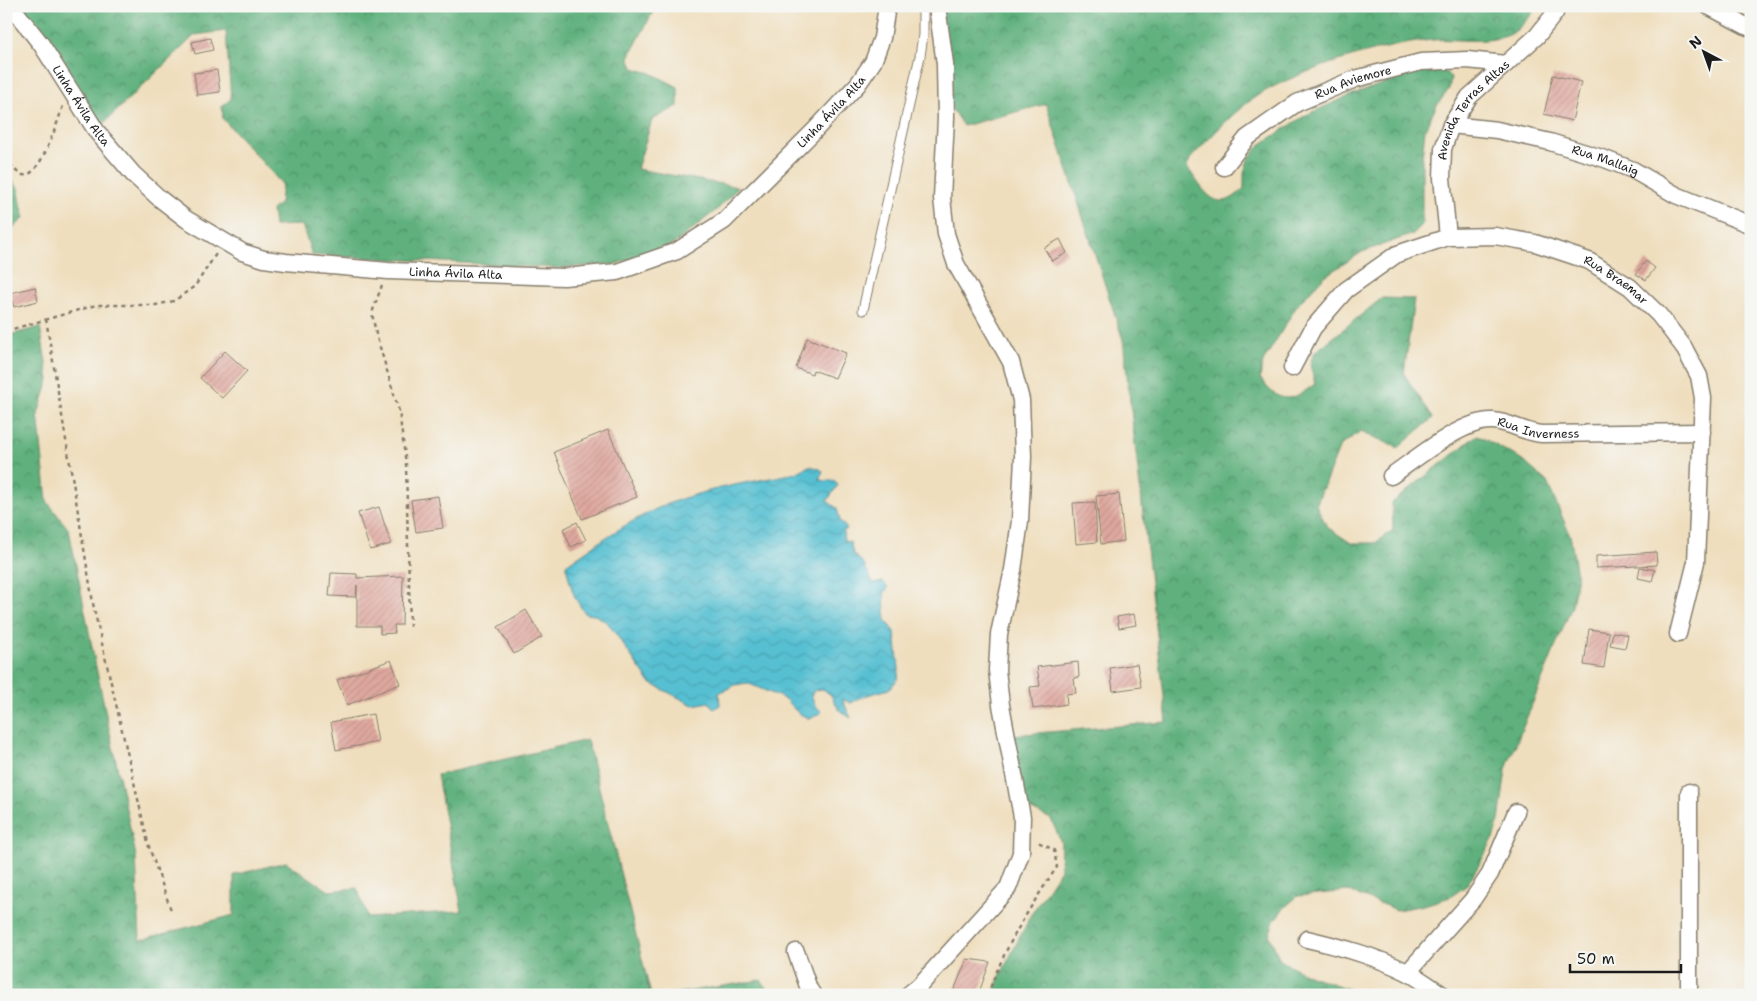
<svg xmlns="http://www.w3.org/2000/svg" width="1757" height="1001" font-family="'Shantell Sans',sans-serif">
<defs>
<pattern id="forest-crowns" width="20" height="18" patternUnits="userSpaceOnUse" patternTransform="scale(1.25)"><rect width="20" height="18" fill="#5eb07d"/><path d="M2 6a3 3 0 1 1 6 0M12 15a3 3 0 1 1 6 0" fill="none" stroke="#4d8e66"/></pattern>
<pattern id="water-waves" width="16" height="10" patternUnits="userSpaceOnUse" patternTransform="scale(1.25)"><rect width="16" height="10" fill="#56c0d2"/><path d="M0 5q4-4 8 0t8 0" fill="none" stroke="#4aa4b4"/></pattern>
<pattern id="building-hatch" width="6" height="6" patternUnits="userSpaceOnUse" patternTransform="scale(1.25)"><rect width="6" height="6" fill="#dfa89f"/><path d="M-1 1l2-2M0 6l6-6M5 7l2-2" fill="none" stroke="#bf9088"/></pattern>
</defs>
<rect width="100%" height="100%" fill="#f6f6f2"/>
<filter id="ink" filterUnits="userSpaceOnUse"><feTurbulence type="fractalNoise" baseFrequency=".02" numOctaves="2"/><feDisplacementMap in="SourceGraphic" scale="10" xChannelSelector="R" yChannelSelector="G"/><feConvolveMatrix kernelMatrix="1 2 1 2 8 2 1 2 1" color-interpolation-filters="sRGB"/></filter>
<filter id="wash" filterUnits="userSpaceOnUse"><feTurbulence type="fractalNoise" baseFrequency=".0096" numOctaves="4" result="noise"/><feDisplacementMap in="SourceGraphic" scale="20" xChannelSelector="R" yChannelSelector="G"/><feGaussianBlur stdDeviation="1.12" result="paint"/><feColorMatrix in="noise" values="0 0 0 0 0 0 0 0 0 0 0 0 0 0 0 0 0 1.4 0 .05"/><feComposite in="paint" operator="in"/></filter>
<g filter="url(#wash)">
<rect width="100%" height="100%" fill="#efdebd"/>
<g fill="url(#forest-crowns)" stroke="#3d664c">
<path d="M18,6H656L629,57L633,68L651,73L678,87V106L652,120L637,169L738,187L720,207L674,244L616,264L557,268L312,255L302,225L274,226L272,210L280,203L282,184L223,119L222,106L231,99L226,31L195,35L101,126Z"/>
<path d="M942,6H1537C1531,16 1521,28 1511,34C1489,45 1456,38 1432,40C1383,45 1313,66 1269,89C1239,104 1213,135 1190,159L1187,167C1204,190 1216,218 1244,188V174L1248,159L1260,145L1306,115L1351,95L1428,68L1443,69L1451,78L1449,89L1437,105L1425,129L1422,159V225L1413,234L1362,252L1325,276L1298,304L1263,362L1260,378C1279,405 1291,402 1315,384L1310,364L1314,353L1382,298L1414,299L1404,374L1433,418L1398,448L1361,431L1340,446L1316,505L1327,527L1351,543H1375L1393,530L1392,503L1477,435L1521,459L1547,482L1570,535L1577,575L1572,606L1506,769L1499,821L1493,839L1479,865L1466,886L1450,897L1424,905L1397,910L1348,891L1298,896L1286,906L1275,919L1269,935L1280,960L1308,975L1357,992L1360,995H993L998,980L1031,915L1060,870L1061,842L1051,819L1025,807L1013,735L1167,722L1123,340L1046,104L963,126L948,103Z"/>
<path d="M6,171L18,188L24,218L6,235Z"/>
<path d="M40,327L49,380L38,414L47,501L69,530L96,667L136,856L140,940L234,915V875L286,862L329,891L357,888L368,918L462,911L437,775L587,740L651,995H6V336Z"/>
<path d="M761,980L770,995H666Z"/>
</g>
<path fill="url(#water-waves)" stroke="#396e77" d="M809,466L818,468L823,471L819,479L824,481L834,480L838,485L827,501L837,508L840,521L847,529L843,532L844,541L850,542L853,554L863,563L873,583L883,582L888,587L884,594L885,611L886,620L895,633L899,669L898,679L889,689L864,696L851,703L842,699L851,718L839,710L831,695L823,689L814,690L811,696L815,705L822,712L810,719L798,713L785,699L747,683L735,685L719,693L720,705L714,709L709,702L693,705L650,683L608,623L595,615L586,614C573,599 570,584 566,565C597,543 630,520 665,505C706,488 753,482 796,473Z"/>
<g id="blocks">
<g fill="url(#building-hatch)">
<path d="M210,38L213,50L195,54L192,42Z"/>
<path d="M217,70L220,92L197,95L194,73Z"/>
<path d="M1553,75L1581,82L1572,121L1544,114Z"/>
<path d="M1060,239L1067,253L1052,261L1044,248Z"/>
<path d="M1646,261L1655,268L1646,280L1636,274Z"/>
<path d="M35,287L38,301L14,307L10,293Z"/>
<path d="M807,338L846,353L835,378L813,370L812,374L796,368Z"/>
<path d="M225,351L247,371L222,398L200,378Z"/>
<path d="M608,430L637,497L582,519L554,452Z"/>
<path d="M1119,494L1124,541L1101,544L1096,496Z"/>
<path d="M438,496L443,528L416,532L411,500Z"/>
<path d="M1095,502L1097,542L1076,544L1073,503Z"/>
<path d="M379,507L391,544L370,550L358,513Z"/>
<path d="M577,522L586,540L571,547L563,529Z"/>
<path d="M1656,552L1657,565L1596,568V556Z"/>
<path d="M1640,567L1655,570L1652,581L1638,578Z"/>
<path d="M331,573L357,574V578L403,576L402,625H394L395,633L380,634V626H357V585L356,597L329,596Z"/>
<path d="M526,610L542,637L514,654L498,627Z"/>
<path d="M1134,614L1136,625L1119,628L1117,617Z"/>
<path d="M1589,629L1609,632L1604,668L1584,665Z"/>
<path d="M1613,632L1628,635L1625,648L1610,645Z"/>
<path d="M391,660L400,684L347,705L337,680Z"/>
<path d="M1078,662L1079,677L1074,678L1076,693L1066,694L1067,704L1033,709L1030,687L1040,686L1037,667Z"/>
<path d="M1137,664L1141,687L1113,691L1110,668Z"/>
<path d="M373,714L378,742L336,750L331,722Z"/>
<path d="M967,959L990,962L978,995H952Z"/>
</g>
</g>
</g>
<g filter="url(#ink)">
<use href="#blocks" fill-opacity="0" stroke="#867d6c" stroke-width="1"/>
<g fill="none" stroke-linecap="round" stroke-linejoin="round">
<defs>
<path id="lane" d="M863,310L920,56L923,35V6"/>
<g id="street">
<path id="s1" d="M11,6L41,44L97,132L133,174L159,198L186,219L242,252L264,259L286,262L388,271L564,277L617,272L677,251L724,221L814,131L858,84L873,62L882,38L887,6"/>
<path d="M1708,6L1748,27"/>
<path id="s2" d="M1451,125L1497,130L1550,142L1605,159L1633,170L1676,195L1751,225"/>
<path id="s3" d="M1224,167L1247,138L1297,103L1355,79L1421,62L1467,60L1506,64"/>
<path id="s4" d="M1448,237L1442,178L1443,149L1451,125L1469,97L1537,36L1555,13L1557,6"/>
<path id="s5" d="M1292,368L1313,328L1346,290L1397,254L1448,237L1495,236L1535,243L1589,261L1630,287L1659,315L1683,346L1699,376L1703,398L1696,562L1678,634"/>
<path id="s6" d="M1391,476C1416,459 1463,419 1493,421C1510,422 1525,433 1542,434L1702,432"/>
<path d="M1307,939C1341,947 1375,956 1407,972C1419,978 1431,987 1443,995"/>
<path d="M796,952L809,989L813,995"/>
<path d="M1408,972L1473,899L1490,874L1516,812"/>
<path d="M908,995L920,985L1008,888L1021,853L1022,817L1001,705L997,670L999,634L1013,570L1020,521L1023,457L1021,400L1011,362L956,264L946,234L942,198L946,118L945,64L937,6"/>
<path d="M1689,995V792"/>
</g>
</defs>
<use href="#lane" stroke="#867d6c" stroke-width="11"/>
<use href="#street" stroke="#867d6c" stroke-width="19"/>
<g stroke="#867d6c" stroke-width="2.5" stroke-dasharray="4 4" stroke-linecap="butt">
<path d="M6,157C10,163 15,173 23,175C40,179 58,120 63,106"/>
<path d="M382,285L372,313L376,334L399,411L406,464L410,627"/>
<path d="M46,319L94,609L149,847L171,910"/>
<path d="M6,331L96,305H156L174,301L195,286L216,254"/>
<path d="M988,995C1003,949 1030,907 1057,867L1054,850L1036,841"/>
</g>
<use href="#lane" stroke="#fff" stroke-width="9"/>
<use href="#street" stroke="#fff" stroke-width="16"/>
</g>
</g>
<g text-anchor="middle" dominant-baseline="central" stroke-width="4" stroke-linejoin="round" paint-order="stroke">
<g font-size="12" fill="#1c1c1c" stroke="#f6f6f2">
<text stroke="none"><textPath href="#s3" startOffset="158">Rua Aviemore</textPath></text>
<text stroke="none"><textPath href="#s1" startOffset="122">Linha Ávila Alta</textPath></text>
<text stroke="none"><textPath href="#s1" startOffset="992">Linha Ávila Alta</textPath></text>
<text stroke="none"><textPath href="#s4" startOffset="138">Avenida Terras Altas</textPath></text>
<text stroke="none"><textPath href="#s2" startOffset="159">Rua Mallaig</textPath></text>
<text stroke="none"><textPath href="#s1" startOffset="558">Linha Ávila Alta</textPath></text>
<text stroke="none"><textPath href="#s5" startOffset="389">Rua Braemar</textPath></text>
<text stroke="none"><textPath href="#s6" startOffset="164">Rua Inverness</textPath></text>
</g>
</g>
<rect width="1757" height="1001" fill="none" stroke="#f6f6f2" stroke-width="25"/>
<g transform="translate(1704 52) rotate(319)" stroke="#f6f6f2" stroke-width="4" paint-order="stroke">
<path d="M0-4L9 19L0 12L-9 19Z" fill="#1c1c1c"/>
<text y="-8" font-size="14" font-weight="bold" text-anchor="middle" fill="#1c1c1c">N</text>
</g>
<path d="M1570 964v8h111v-8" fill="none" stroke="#1c1c1c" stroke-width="2.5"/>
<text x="1577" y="964" font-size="15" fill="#1c1c1c" stroke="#f6f6f2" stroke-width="4" paint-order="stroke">50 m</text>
</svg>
